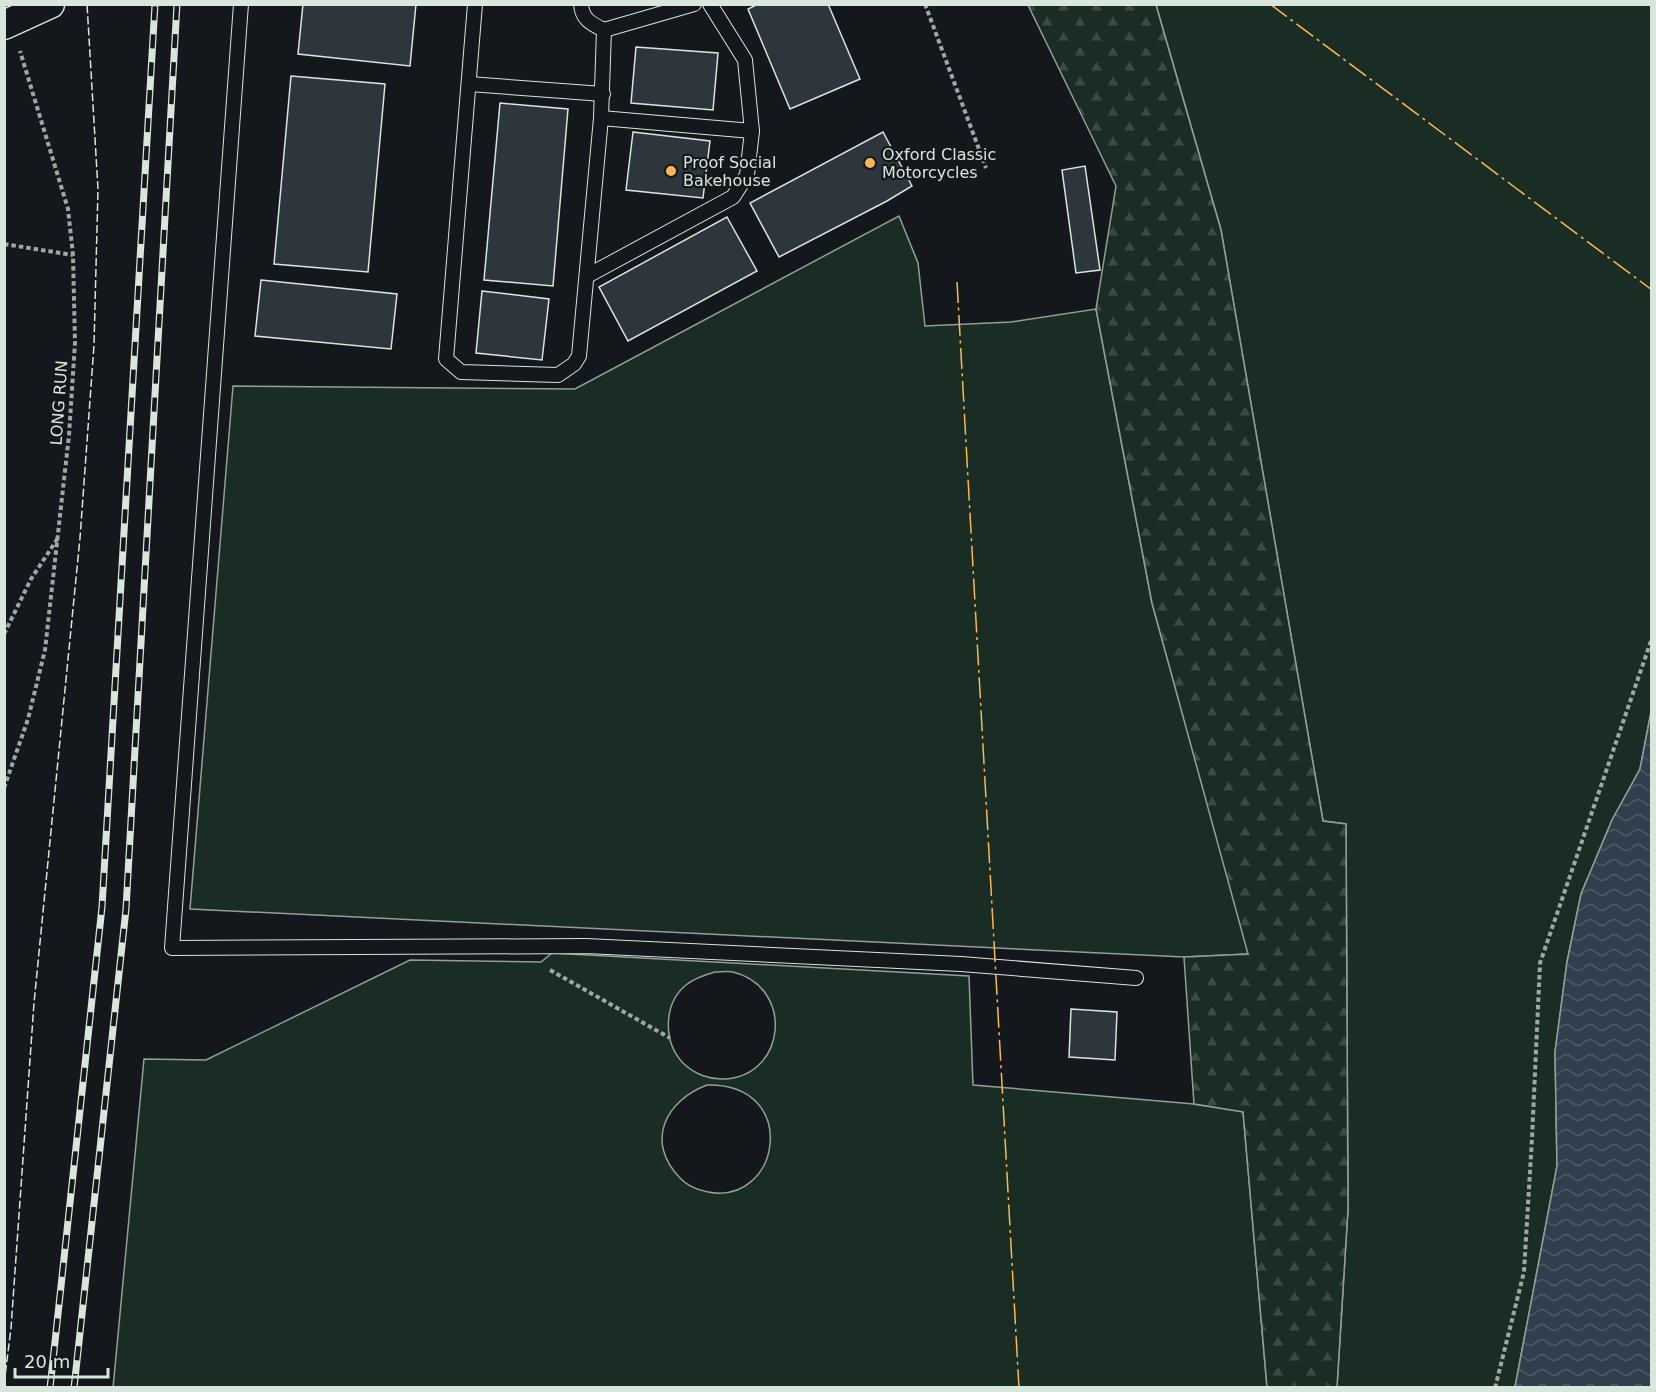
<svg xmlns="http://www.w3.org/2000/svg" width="1656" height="1392" font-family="'DejaVu Sans',sans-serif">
<defs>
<pattern id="forest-firs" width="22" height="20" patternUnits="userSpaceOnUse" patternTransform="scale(1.5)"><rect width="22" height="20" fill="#1a2d24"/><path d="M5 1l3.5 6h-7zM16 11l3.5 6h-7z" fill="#3b4b43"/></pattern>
<pattern id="water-waves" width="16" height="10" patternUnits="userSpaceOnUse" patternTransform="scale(1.5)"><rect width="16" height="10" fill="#2f3f4d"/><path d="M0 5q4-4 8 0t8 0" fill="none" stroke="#4c5b66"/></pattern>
</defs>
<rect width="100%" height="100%" fill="#14181c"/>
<g fill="#1a2d24" stroke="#939e99" stroke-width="1.5" fill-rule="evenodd">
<path d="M1156,5H1651V712L1640,769L1612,820L1581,894L1567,962L1555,1052L1557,1166L1515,1387H1337L1348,1209L1346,824L1323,821L1221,230Z"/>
<path d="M899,216L918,263L925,326L1011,322L1096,309L1152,603L1249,954L1184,957L190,909L233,386L575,389Z"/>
<path d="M552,953L969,976L973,1085L1194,1104L1243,1111L1267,1387L113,1388L144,1059L206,1060L410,960L541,962ZM715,972C721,972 728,971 733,972C794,987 787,1075 725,1079C710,1080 694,1074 683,1063C663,1042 663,1004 686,985C695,978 704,975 715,972ZM707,1085C801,1083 781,1206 708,1192C698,1190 687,1186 680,1178C645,1142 665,1101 707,1085Z"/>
</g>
<path fill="url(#forest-firs)" stroke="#939e99" stroke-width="1.5" d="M1028,5H1156L1221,230L1323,821L1346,824L1348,1209L1337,1387H1267L1243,1112L1194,1104L1184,957L1248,954L1152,603L1096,309L1116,186Z"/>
<path fill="url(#water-waves)" stroke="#939e99" stroke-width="1.5" d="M1651,712V1387H1515L1557,1166L1555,1052L1567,962L1581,894L1612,820L1640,769Z"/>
<g fill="#2c363c" stroke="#d8e6dc" stroke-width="1.5">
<path d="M303,4H416L410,66L298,54Z"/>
<path d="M758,4H828L860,79L790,109L748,9Z"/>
<path d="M636,47L718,53L713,110L631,103Z"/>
<path d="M291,76L385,84L368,272L274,264Z"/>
<path d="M500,103L568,109L553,286L484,280Z"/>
<path d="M633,132L710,141L703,198L626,190Z"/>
<path d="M883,132L912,186L887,201L779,257L750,203Z"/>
<path d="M1085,166L1100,270L1076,273L1062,170Z"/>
<path d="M727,217L757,271L628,341L599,287Z"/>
<path d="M261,280L397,294L391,349L255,336Z"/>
<path d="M482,291L549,299L542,360L476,353Z"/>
<path d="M1071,1009L1117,1012L1115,1060L1069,1057Z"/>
</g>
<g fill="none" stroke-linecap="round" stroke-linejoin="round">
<defs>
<g id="service">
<path d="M241,4L172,948L586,946L961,964L1136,978"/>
<path d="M475,4L446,359L461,372L558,375L574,364L579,356L601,118L604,30C592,24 582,20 581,4"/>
<path d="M604,30L694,4"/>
<path d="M469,84L603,94"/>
<path d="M601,118L752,131"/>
<path d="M587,276L733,197L747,175L752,131L745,60L710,4"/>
</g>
<path id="minor" d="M4,25L50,4"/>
</defs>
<use href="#service" stroke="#d8e6dc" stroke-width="16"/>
<use href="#minor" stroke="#d8e6dc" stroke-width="31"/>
<g stroke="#9da8a2" stroke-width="4" stroke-dasharray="4.5 3" stroke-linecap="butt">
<path d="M925,4L986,168"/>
<path d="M4,244L73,255"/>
<path d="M4,634L31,579L58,538"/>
<path d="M4,788L28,719L45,650L69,435L75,343L73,255L68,209L20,51"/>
<path d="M550,970L670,1038"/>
<path d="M1495,1388L1524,1272L1532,1138L1540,963L1652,638"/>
</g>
<use href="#service" stroke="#14181c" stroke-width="14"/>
<use href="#minor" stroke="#14181c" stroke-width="28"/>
<defs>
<g id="rail">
<path d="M50,1388L102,907L155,4"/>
<path d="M74,1388L126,909L177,4"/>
</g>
</defs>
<use href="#rail" stroke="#d8e6dc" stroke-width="7"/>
<use href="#rail" stroke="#14181c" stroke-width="4.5" stroke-dasharray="14" stroke-linecap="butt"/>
<path stroke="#d8e6dc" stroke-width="1.5" stroke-dasharray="8 3" stroke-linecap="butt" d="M4,1384L11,1328L34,1003L80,538L94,345L98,189L87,4"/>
<g stroke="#ffb74d" stroke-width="1.5" stroke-dasharray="21 4.5 3 4.5" stroke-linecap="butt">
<path d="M1270,4L1652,290"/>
<path d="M957,282L1019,1388"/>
</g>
</g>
<g fill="#ffb74d" stroke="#14181c" stroke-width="2">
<circle cx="870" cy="163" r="6"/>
<circle cx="671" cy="171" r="6"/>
</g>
<g text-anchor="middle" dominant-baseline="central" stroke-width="4.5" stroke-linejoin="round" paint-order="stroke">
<g font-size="16" fill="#d8e6dc" stroke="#14181c" text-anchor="start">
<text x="882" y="154">Oxford Classic<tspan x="882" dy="18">Motorcycles</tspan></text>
<text x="683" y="162">Proof Social<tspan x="683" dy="18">Bakehouse</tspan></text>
</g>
<g font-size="16" fill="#d8e6dc" stroke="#14181c">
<text transform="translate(59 403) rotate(-86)">LONG RUN</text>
</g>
</g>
<rect width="1656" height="1392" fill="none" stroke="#d8e6dc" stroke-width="12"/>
<path d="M15 1368v9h93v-9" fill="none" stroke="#d8e6dc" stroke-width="3"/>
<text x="24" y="1368" font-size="18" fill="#d8e6dc" stroke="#14181c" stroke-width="4.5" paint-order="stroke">20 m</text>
</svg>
